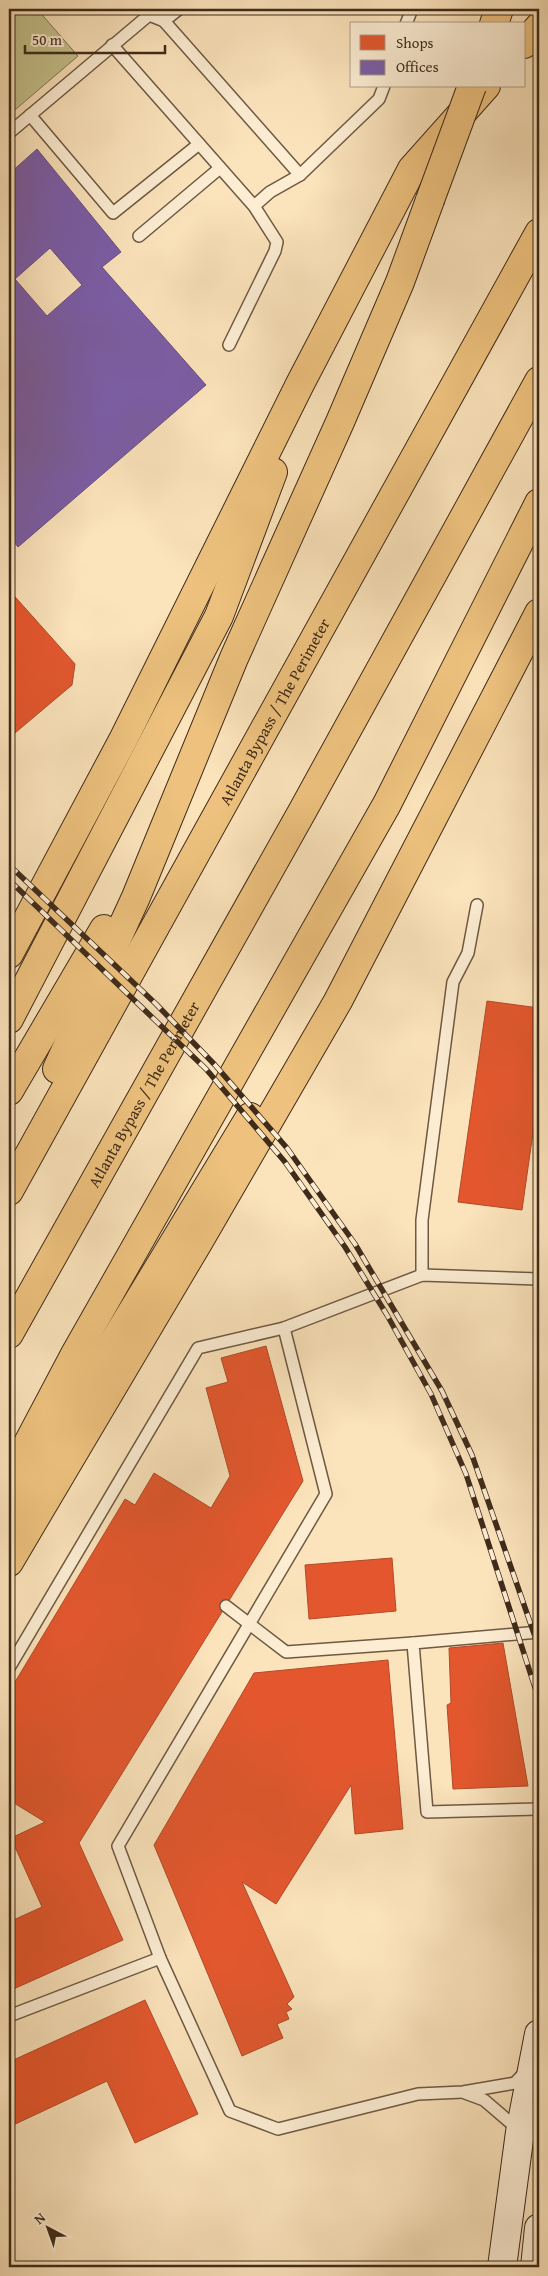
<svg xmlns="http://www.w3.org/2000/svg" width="548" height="2276" font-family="'Gentium Book Plus',serif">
<rect width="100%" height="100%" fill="#fbe3bb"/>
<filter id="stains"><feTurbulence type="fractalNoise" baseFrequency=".004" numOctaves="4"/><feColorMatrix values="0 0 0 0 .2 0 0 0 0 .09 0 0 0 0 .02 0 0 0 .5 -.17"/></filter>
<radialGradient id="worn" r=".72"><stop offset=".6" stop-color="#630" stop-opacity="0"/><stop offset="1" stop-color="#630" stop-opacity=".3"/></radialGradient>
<path fill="#c5c18c" stroke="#827654" d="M9,9H37L78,56L9,115Z"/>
<g fill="#e4572e" stroke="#b24a28">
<path d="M9,590L75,664L72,685L9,738Z"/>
<path d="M487,1001L539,1008V1090L522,1210L458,1202Z"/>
<path d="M266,1346L303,1481L79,1843L123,1940L9,1991V1922L42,1907L11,1838L45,1822L9,1800V1692L125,1499L135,1505L154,1473L211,1508L230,1476L206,1388L228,1382L221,1358Z"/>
<path d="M392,1558L396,1611L309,1619L305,1565Z"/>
<path d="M503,1643L528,1786L453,1789L447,1705L451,1703L449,1648Z"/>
<path d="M388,1660L403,1829L355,1834L351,1785L276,1904L242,1882L294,1997L287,2004L292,2009L286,2012L289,2019L277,2024L283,2038L242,2056L154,1845L254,1673Z"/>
<path d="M145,2000L198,2114L135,2143L107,2081L9,2127V2062Z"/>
</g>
<path fill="#7b5ea7" stroke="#694f7d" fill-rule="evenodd" d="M37,149L121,252L102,267L206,385L18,547L9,536V174ZM50,248L82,285L47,316L15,279Z"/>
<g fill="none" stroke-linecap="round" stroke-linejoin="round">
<defs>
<g id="lane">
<path d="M164,21L179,9"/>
<path d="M406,24L412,9"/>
<path d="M112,45L254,206L277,242L275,251L229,345"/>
<path d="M30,115L113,213L199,144"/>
<path d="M9,133L149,15L164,21L300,175L270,192L254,206"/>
<path d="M300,175L379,99L384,86"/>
<path d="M139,236L220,168"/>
<path d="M422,1275V1220L453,982L468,953L477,905"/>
<path d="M284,1328L326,1494L118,1846L160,1958L230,2111L278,2129L418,2094L463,2092L515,2083L526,2071"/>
<path d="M226,1606L286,1652L413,1643"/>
<path d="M539,1632L413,1643L427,1812L539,1809"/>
<path d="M9,1668L198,1348L284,1328L422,1275L539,1279"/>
<path d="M9,2016L160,1958"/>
<path d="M465,2093L484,2100L519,2130"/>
</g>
<g id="secondary">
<path d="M502,2267L520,2132L539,2034"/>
<path d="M535,2267L539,2228"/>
</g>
<g id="highway">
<path d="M494,24L499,9"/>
<path d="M524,44L539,27"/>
<path d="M9,954L124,738L300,384L412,169L486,86"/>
<path d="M9,1019L219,616L273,472"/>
<path d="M57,1069L136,897L234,658L340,422L400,282L430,200"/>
<path d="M9,1091L104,929"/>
<path id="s1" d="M9,1191L539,233"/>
<path id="s2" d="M9,1334L303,810L539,381"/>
<path d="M9,1479L74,1356L387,804L539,503"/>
<path d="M9,1515L250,1117"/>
<path d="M9,1562L199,1241L338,1001L539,613"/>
</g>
</defs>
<use href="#lane" stroke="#6e5943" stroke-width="14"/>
<use href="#secondary" stroke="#3f2b1b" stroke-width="30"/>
<use href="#highway" stroke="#3f2b1b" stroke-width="30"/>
<use href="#lane" stroke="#fcedd3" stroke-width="11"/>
<use href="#secondary" stroke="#fcedd3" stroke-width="28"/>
<use href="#highway" stroke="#eec27e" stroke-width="28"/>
<defs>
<g id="rail">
<path d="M9,865L156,1004L215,1065L287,1148L355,1244L442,1391L472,1455L539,1648"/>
<path d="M9,880L206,1069L285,1162L345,1247L387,1315L431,1394L466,1474L539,1700"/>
</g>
</defs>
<use href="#rail" stroke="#3f2b1b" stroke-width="5.5"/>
<use href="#rail" stroke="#fcedd3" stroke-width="4" stroke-dasharray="11" stroke-linecap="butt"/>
<defs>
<path id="highway-bridge" d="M430,200L472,86"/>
</defs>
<use href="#highway-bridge" stroke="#3f2b1b" stroke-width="30" stroke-linecap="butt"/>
<use href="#highway-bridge" stroke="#eec27e" stroke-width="28"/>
</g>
<g text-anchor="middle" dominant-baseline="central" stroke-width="5" stroke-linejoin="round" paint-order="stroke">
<g font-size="16" fill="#3f2b1b" stroke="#fcedd3">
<text stroke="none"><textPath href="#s1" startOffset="548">Atlanta Bypass / The Perimeter</textPath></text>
<text stroke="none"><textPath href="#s2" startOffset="275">Atlanta Bypass / The Perimeter</textPath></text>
</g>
</g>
<rect width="548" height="2276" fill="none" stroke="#fbe3bb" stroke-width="30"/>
<rect x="10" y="10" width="528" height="2256" fill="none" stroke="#3f2b1b" stroke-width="2.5"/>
<rect x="15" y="15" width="518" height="2246" fill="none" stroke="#3f2b1b"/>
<rect x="350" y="22" width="175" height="65" fill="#fcedd3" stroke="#b09f89"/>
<rect x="360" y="35" width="25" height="15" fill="#e4572e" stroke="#b09f89"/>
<text x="396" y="48" font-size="15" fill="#3f2b1b">Shops</text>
<rect x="360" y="60" width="25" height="15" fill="#7b5ea7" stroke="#b09f89"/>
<text x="396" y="72" font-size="15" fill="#3f2b1b">Offices</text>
<g transform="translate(48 2228) rotate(319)" stroke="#fcedd3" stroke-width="4" paint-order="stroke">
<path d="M0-4L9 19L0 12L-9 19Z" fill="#3f2b1b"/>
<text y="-8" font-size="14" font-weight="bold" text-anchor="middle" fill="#3f2b1b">N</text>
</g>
<path d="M25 45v8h140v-8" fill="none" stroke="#3f2b1b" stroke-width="2.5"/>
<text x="32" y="45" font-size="15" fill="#3f2b1b" stroke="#fcedd3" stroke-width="4" paint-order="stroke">50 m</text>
<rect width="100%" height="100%" filter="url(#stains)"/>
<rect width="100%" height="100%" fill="url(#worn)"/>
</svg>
